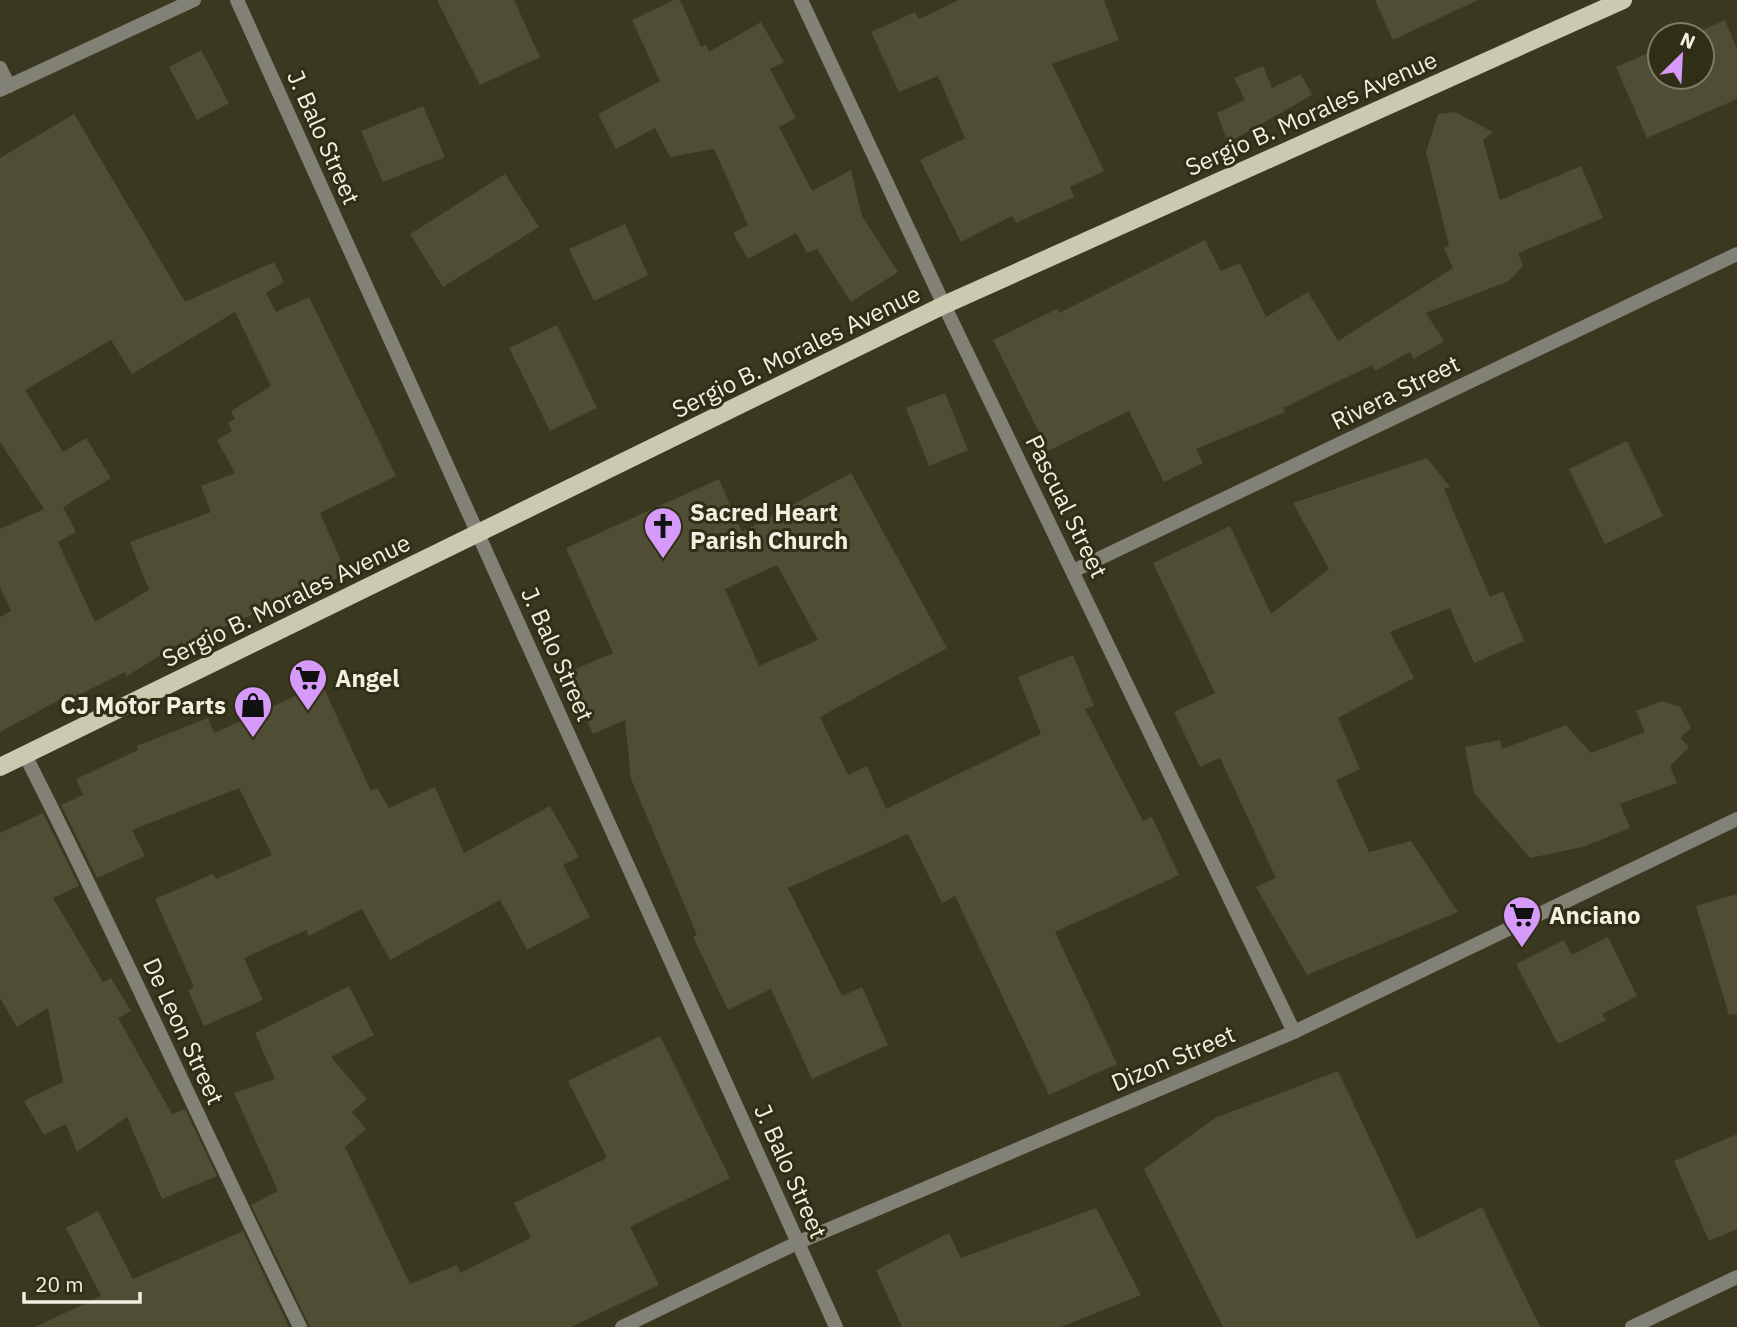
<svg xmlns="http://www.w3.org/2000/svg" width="1737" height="1327" font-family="'IBM Plex Sans',sans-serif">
<rect width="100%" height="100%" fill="#3a3820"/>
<g fill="#4f4d33" fill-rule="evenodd">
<path d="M437,0H514L540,57L480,85Z"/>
<path d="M674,0H680L701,47L706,45L709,52L761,22L784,62L770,69L796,118L779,127L812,191L851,170L862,216L898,272L851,302L817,249L807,253L796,233L748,259L733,233L748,225L714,149L670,157L655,128L616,149L598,114L660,81L632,20Z"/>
<path d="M959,0H1104L1119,40L1052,64L1104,171L1070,187L1074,197L1016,223L1012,216L961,242L920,160L965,138L938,76L899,92L871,32L915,12L919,19Z"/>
<path d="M1375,0H1478L1393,40Z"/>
<path d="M1725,20L1737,49V99L1647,138L1616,67L1660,48V77H1702V35H1691Z"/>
<path d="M201,50L229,103L197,120L169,67Z"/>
<path d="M1263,66L1272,88L1301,74L1312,95L1228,143L1217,113L1245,100L1234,78Z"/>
<path d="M423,106L445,157L383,182L361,131Z"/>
<path d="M1455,112L1493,132L1483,140L1500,200L1581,166L1603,218L1518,253L1523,266L1509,281L1426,313L1444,341L1414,359L1410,352L1375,371L1372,365L1283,408L1285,412L1196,449L1203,463L1164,482L1129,411L1048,451L993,340L1057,309L1059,313L1205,240L1221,271L1240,263L1266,317L1308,292L1338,341L1453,268L1444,248L1449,246L1426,152L1438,114Z"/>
<path d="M74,114L185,302L274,262L284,282L266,293L276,312L309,297L396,476L320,513L347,574L224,627L226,631L185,650L182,642L127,676L125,672L65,702L63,698L0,732V617L11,611L0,587V529L44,509L0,442V158ZM235,312L271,386L231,411L235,419L228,423L232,431L217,440L235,473L201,486L211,512L130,542L149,590L95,622L58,542L76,532L63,507L111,478L86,438L63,452L25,390L111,340L132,374Z"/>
<path d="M505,174L539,227L443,287L410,234Z"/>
<path d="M625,224L648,275L594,301L569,249Z"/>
<path d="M557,325L597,408L550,431L509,348Z"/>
<path d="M945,393L968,450L929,466L906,408Z"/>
<path d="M1627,441L1663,516L1605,544L1569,469Z"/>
<path d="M1427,458L1450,487L1444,489L1490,597L1503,591L1524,641L1474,663L1450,608L1390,632L1414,678L1338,718L1360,769L1336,780L1369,852L1411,841L1458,912L1307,975L1256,887L1276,878L1220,758L1200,767L1174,712L1215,693L1153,563L1230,526L1271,614L1329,569L1293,503Z"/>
<path d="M851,473L947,648L820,717L848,775L867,766L886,809L1041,734L1018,677L1073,655L1094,706L1085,709L1143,821L1152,817L1179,875L1055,932L1117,1064L1049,1095L955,896L942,903L908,834L788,888L842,996L862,987L888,1045L812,1079L771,989L728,1010L693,937L697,935L631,779L625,720L593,734L566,673L613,653L566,548L719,479L742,532ZM777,565L818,640L759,666L725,589Z"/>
<path d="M322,684L371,791L377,788L389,808L435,787L464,853L550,806L579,857L563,865L590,917L527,950L500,900L390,960L362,909L309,936L306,930L244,958L263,1000L204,1026L188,990L194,987L155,899L213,874L216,879L272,855L239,788L132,830L145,856L97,878L61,805L83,795L76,779L138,750L137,746L208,718L214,733Z"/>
<path d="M1662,701L1680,707L1691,728L1680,738L1689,747L1670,766L1677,783L1620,804L1630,828L1583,847L1530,858L1474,793L1465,747L1500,740L1502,749L1566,725L1591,753L1645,732L1636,711Z"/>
<path d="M43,813L79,886L53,898L103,982L111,978L131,1011L118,1018L172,1114L185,1109L217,1176L162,1199L127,1117L77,1152L66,1124L44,1135L24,1101L63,1082L48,1008L17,1027L0,998V833Z"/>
<path d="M1737,894V1014L1729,1015L1696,906Z"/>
<path d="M1608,937L1637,996L1602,1014L1606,1020L1558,1044L1516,964L1564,940L1572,955Z"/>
<path d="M349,986L374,1035L331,1057L367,1099L352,1112L366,1129L345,1147L410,1284L457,1265L460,1273L531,1238L514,1203L607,1158L568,1081L660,1036L730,1178L630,1227L659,1285L571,1327H310L251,1205L278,1191L234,1093L275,1079L255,1033Z"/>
<path d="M1338,1071L1417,1239L1482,1207L1540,1327H1223L1144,1169L1215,1118Z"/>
<path d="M1737,1134V1229L1709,1241L1674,1161Z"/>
<path d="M1096,1208L1141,1295L1061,1327H902L876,1270L949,1233L961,1258Z"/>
<path d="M98,1211L133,1279L243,1231L289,1327H35L101,1296L66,1228Z"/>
</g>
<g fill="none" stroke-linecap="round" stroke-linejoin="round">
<g stroke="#828175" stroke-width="14">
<path d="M237,0L836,1327"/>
<path d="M801,0L944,305L1294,1032"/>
<path d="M0,68L9,86"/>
<path d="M0,90L194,0"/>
<path d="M1073,571L1737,254"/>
<path d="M25,755C121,943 206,1137 300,1327"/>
<path d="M622,1327L799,1242L1294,1032L1737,819"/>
<path d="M1632,1327L1737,1277"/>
</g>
<path stroke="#cbcab1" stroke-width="18" d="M0,767L944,305L1623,0"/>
</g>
<defs>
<symbol id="church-pin" viewBox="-11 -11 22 30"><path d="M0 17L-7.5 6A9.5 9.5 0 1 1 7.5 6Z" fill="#d69bfa" stroke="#302e16"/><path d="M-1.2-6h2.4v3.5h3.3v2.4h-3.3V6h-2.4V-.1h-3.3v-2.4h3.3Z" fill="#111"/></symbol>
<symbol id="supermarket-pin" viewBox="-11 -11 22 30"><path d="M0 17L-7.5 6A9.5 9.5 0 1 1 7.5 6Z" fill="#d69bfa" stroke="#302e16"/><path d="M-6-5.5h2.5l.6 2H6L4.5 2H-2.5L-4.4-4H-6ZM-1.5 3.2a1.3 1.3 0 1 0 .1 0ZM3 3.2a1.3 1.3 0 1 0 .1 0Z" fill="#111"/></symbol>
<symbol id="shop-pin" viewBox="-11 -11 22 30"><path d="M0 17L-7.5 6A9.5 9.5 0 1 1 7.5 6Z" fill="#d69bfa" stroke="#302e16"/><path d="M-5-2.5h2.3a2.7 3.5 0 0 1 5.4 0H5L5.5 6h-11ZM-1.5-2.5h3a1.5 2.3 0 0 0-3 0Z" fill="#111"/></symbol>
</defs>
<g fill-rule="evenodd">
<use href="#church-pin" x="641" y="504" width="44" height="60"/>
<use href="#supermarket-pin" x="286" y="656" width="44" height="60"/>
<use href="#shop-pin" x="231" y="683" width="44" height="60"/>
<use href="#supermarket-pin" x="1500" y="893" width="44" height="60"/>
</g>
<g text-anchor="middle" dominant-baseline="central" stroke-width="6" stroke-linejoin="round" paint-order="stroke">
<g font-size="24" fill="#f1f0e1" stroke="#302e16">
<text transform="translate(1311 113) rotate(-24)">Sergio B. Morales Avenue</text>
<text transform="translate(324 137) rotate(66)">J. Balo Street</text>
<text transform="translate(796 351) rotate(-26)">Sergio B. Morales Avenue</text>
<text transform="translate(1395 392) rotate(-26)">Rivera Street</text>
<text transform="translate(1067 506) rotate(64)">Pascual Street</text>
<text transform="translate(286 600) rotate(-26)">Sergio B. Morales Avenue</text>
<text transform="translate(558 654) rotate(66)">J. Balo Street</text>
<text transform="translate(184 1031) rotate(65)">De Leon Street</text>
<text transform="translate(1173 1058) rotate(-23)">Dizon Street</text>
<text transform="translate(791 1171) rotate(66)">J. Balo Street</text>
</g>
<g font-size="24" font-weight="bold" fill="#f1f0e1" stroke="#302e16" text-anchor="start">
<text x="690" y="512">Sacred Heart<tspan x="690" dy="28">Parish Church</tspan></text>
<text x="335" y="678">Angel</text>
<text x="226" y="705" text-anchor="end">CJ Motor Parts</text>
<text x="1549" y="915">Anciano</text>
</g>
</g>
<g transform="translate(1681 56) rotate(24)"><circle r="33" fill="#302e16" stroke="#7d7c67" stroke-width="2"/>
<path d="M0-5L12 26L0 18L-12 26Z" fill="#d69bfa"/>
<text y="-10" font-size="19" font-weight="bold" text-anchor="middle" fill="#f1f0e1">N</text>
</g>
<path d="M24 1292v10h116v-10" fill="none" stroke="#f1f0e1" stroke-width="3.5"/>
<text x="35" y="1292" font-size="21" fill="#f1f0e1" stroke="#302e16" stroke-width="5" paint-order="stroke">20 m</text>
</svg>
